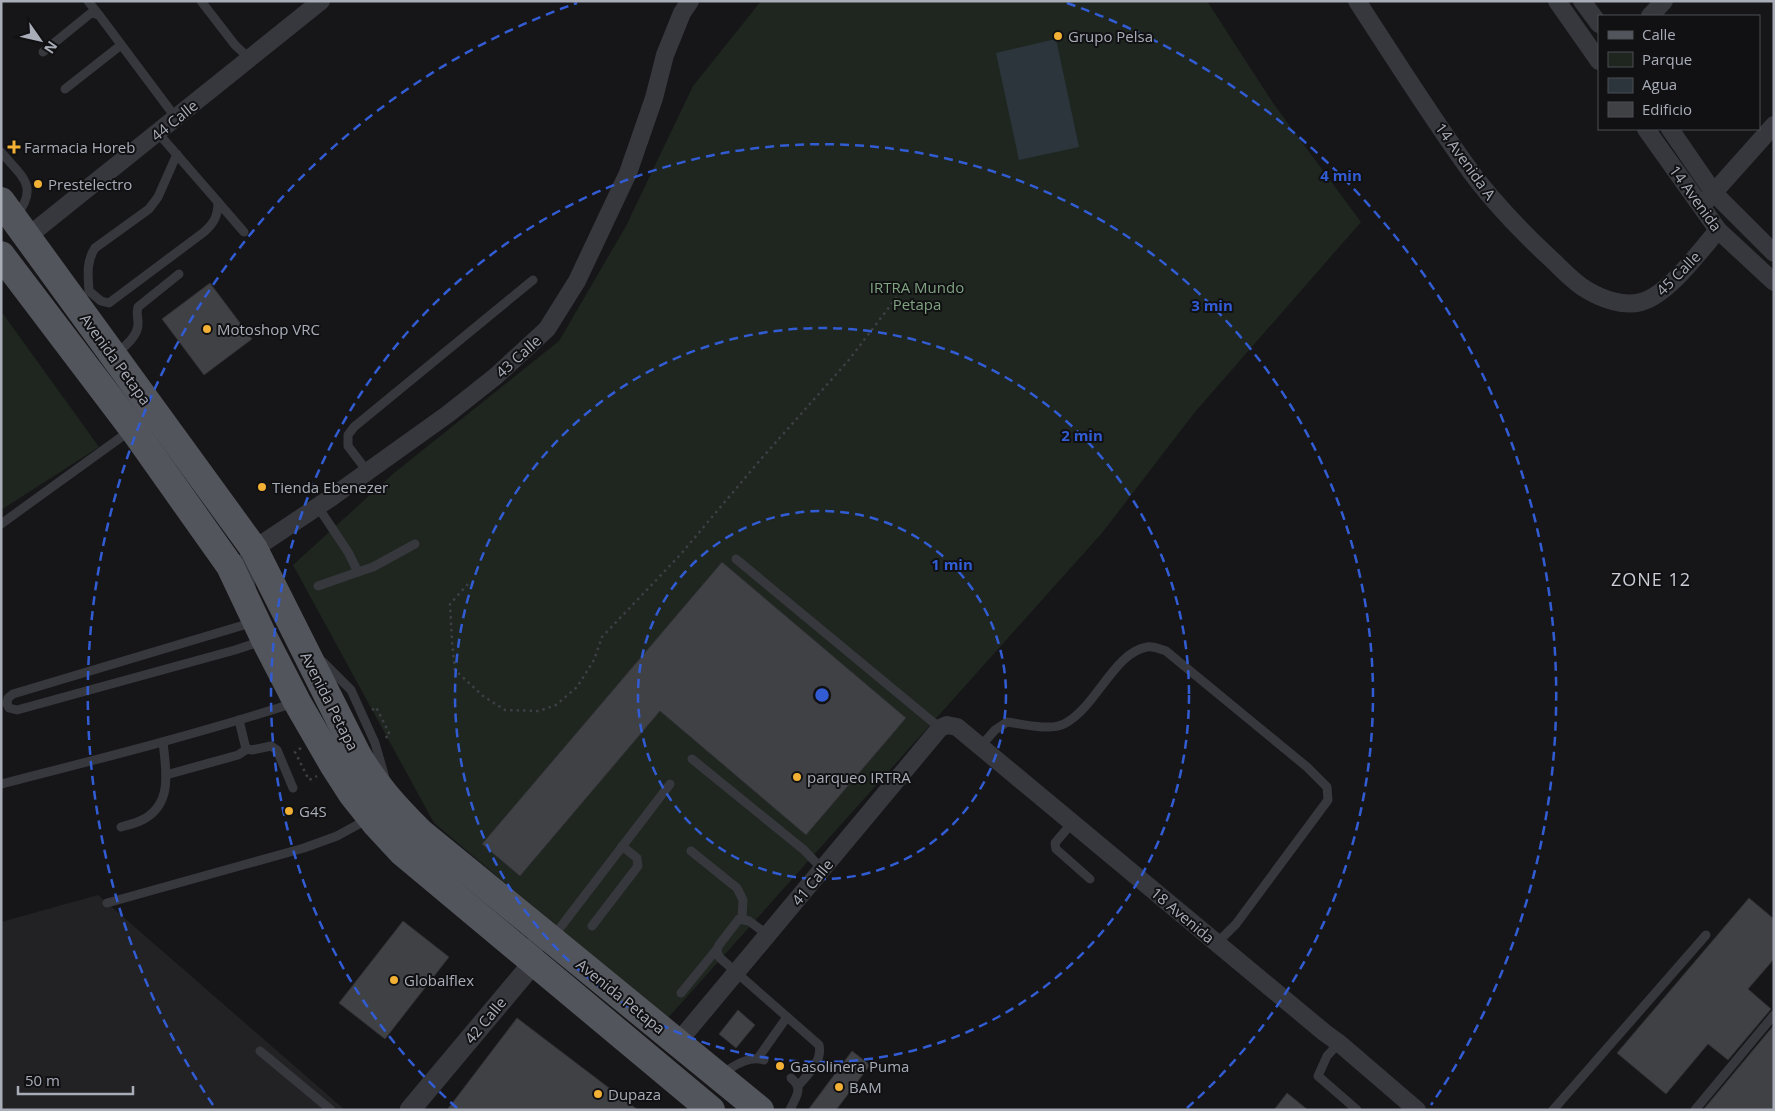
<svg xmlns="http://www.w3.org/2000/svg" width="1775" height="1111" font-family="'Open Sans',sans-serif">
<rect width="100%" height="100%" fill="#161618"/>
<path fill="#222225" d="M98,895L345,1110H1V922Z"/>
<g fill="#1e261f">
<path d="M761,1H1207L1273,103L1361,222L1195,412L1102,533L667,1019L434,823L293,565L394,473L559,341L626,226L693,86Z"/>
<path d="M1,311L99,447L1,510Z"/>
</g>
<path fill="#2c353c" d="M1056,39L1079,147L1019,160L996,53Z"/>
<g fill="#404145" stroke="#303034">
<path d="M210,283L252,339L204,375L162,319Z"/>
<path d="M722,562L906,718L806,835L660,711L520,876L482,844Z"/>
<path d="M1749,898L1774,919V959L1748,989L1771,1009L1728,1060L1708,1044L1666,1094L1617,1053Z"/>
<path d="M403,921L449,957L385,1039L339,1003Z"/>
<path d="M738,1010L755,1025L736,1048L719,1034Z"/>
<path d="M517,1018L638,1110H447Z"/>
<path d="M1774,1025V1110H1703Z"/>
<path d="M852,1051L870,1065L836,1110H808Z"/>
<path d="M1287,1093L1308,1110H1274Z"/>
</g>
<g fill="none" stroke-linecap="round" stroke-linejoin="round">
<g stroke="#3d3f44" stroke-width="2.5" stroke-dasharray="2.5 4" stroke-linecap="butt">
<path d="M468,584L450,604L452,642L455,670L483,696L505,710L539,711L556,705L577,687L594,660L602,637L680,555L761,459L848,361L900,293"/>
<path d="M372,710L376,707L390,735L385,738"/>
<path d="M301,748L295,752L309,780L317,776"/>
</g>
<g stroke="#37383d" stroke-width="9">
<path d="M88,1L99,15"/>
<path d="M201,1L235,45L250,59"/>
<path d="M43,52L91,13L99,15L176,118"/>
<path d="M65,89L121,45"/>
<path d="M158,133L244,232"/>
<path d="M1,152C21,176 40,186 16,216"/>
<path d="M177,154L158,197L149,209L95,248C86,262 88,275 89,291L101,301L109,303L204,232C214,223 218,216 218,202"/>
<path d="M115,354C124,348 139,335 138,323C138,316 136,313 138,307L179,274"/>
<path d="M367,471L348,446V435L354,427L533,280"/>
<path d="M318,507L348,552L358,572L373,567L415,544"/>
<path d="M1,524L131,430"/>
<path d="M736,559L940,728"/>
<path d="M318,586L358,572"/>
<path d="M254,622L13,694L8,698L7,704L9,708L17,710L235,650L262,641"/>
<path d="M323,662L351,690L375,743L385,778"/>
<path d="M239,720L245,745L247,749L252,750L271,746L277,750L293,788"/>
<path d="M980,747L995,730L1007,722C1022,724 1050,731 1064,724C1096,708 1114,652 1147,647C1153,646 1160,649 1166,651L1307,767L1327,787L1328,800L1236,924L1217,943"/>
<path d="M692,759L804,850L823,870"/>
<path d="M166,775L238,755L247,749"/>
<path d="M1,784C99,759 198,734 294,703"/>
<path d="M1072,823L1055,843L1056,849L1090,879"/>
<path d="M121,827C128,825 137,823 144,819C173,803 166,770 163,742"/>
<path d="M691,851L737,888L743,900L742,919"/>
<path d="M107,903L304,848L337,836L368,819"/>
<path d="M592,926L638,866L637,858L622,846"/>
<path d="M768,935L749,921L739,919L719,945C716,950 717,954 720,958L819,1045C823,1061 808,1074 798,1086"/>
<path d="M553,937L670,784"/>
<path d="M681,993L717,949"/>
<path d="M1339,1043L1327,1056L1318,1076L1357,1110"/>
<path d="M260,1051L331,1110"/>
<path d="M758,1058L787,1017"/>
<path d="M721,1074C733,1067 748,1055 764,1060"/>
<path d="M790,1110C796,1096 804,1089 791,1078"/>
<path d="M1553,1110L1706,935"/>
<path d="M1695,1110L1774,1015"/>
</g>
<g stroke="#37383d" stroke-width="18">
<path d="M1357,1C1393,56 1428,112 1466,165C1490,199 1520,230 1550,258C1562,269 1573,282 1587,290C1602,299 1624,307 1641,302C1668,295 1700,251 1718,230"/>
<path d="M1557,1L1599,61"/>
<path d="M1582,1L1599,24"/>
<path d="M1650,16L1664,1"/>
<path d="M1646,129L1718,230L1774,282"/>
<path d="M1670,129L1714,193L1774,253"/>
<path d="M1707,200L1774,125"/>
<path d="M27,237L321,1"/>
<path d="M247,589C242,569 242,566 254,549L332,497L448,414L496,376L547,329L577,281L628,173L654,98L665,55L682,13L690,1"/>
<path d="M678,1042L940,728L947,725L957,727L1325,1033L1339,1043L1417,1110"/>
</g>
<path stroke="#37383d" stroke-width="21" d="M410,1110L534,962L532,948"/>
<g stroke="#53555c" stroke-width="28">
<path d="M1,201L254,549L357,754C375,785 394,806 420,832L760,1110"/>
<path d="M1,255L133,429L230,566L265,640L297,702L334,766L352,794L376,824L402,852L711,1110"/>
</g>
</g>
<g fill="none" stroke="#325cd3" stroke-width="2.5" stroke-dasharray="9 6">
<circle cx="822" cy="695" r="184"/>
<circle cx="822" cy="695" r="367"/>
<path d="M457 1108A551 551 0 1 1 1187 1108"/>
<path d="M213 1105A734 734 0 0 1 577 3M1067 3A734 734 0 0 1 1431 1105"/>
</g>
<g fill="#f2b134" stroke="#111113" stroke-width="2">
<circle cx="1058" cy="36" r="5"/>
<path d="M11.5 139.5h5v5h5v5h-5v5h-5v-5h-5v-5h5z"/>
<circle cx="38" cy="184" r="5"/>
<circle cx="207" cy="329" r="5"/>
<circle cx="262" cy="487" r="5"/>
<circle cx="797" cy="777" r="5"/>
<circle cx="289" cy="811" r="5"/>
<circle cx="394" cy="980" r="5"/>
<circle cx="780" cy="1066" r="5"/>
<circle cx="839" cy="1087" r="5"/>
<circle cx="598" cy="1094" r="5"/>
</g>
<g text-anchor="middle" dominant-baseline="central" stroke-width="4" stroke-linejoin="round" paint-order="stroke">
<g font-size="15" fill="#a8adb8" stroke="#111113" text-anchor="start">
<text x="1068" y="36">Grupo Pelsa</text>
<text x="24" y="147">Farmacia Horeb</text>
<text x="48" y="184">Prestelectro</text>
<text x="217" y="329">Motoshop VRC</text>
<text x="272" y="487">Tienda Ebenezer</text>
<text x="807" y="777">parqueo IRTRA</text>
<text x="299" y="811">G4S</text>
<text x="404" y="980">Globalflex</text>
<text x="790" y="1066">Gasolinera Puma</text>
<text x="849" y="1087">BAM</text>
<text x="608" y="1094">Dupaza</text>
</g>
<g font-size="15" fill="#a8adb8" stroke="#111113">
<text transform="translate(174 120) rotate(-39)">44 Calle</text>
<text transform="translate(1466 161) rotate(54)">14 Avenida A</text>
<text transform="translate(1696 198) rotate(54)">14 Avenida</text>
<text transform="translate(1678 273) rotate(-45)">45 Calle</text>
<text transform="translate(518 356) rotate(-42)">43 Calle</text>
<text transform="translate(116 359) rotate(54)">Avenida Petapa</text>
<text transform="translate(330 701) rotate(63)">Avenida Petapa</text>
<text transform="translate(812 882) rotate(-50)">41 Calle</text>
<text transform="translate(1183 915) rotate(40)">18 Avenida</text>
<text transform="translate(621 996) rotate(39)">Avenida Petapa</text>
<text transform="translate(485 1020) rotate(-50)">42 Calle</text>
</g>
<g font-size="15" fill="#7fa381" stroke="#111113">
<text x="917" y="287">IRTRA Mundo<tspan x="917" dy="17">Petapa</tspan></text>
</g>
<g font-size="18" letter-spacing="1" fill="#c9ccd4" stroke="#111113">
<text x="1651" y="579">ZONE 12</text>
</g>
</g>
<circle cx="822" cy="695" r="8" fill="#325cd3" stroke="#111113" stroke-width="2.5"/>
<g font-size="15" text-anchor="middle" font-weight="bold" fill="#325cd3" stroke="#111113" stroke-width="4" stroke-linejoin="round" paint-order="stroke">
<text x="1341" y="181">4 min</text>
<text x="1212" y="311">3 min</text>
<text x="1082" y="441">2 min</text>
<text x="952" y="570">1 min</text>
</g>
<rect width="1775" height="1111" fill="none" stroke="#a8adb8" stroke-width="5"/>
<rect x="1598" y="15" width="162" height="115" fill="#111113" stroke="#4d4f55"/>
<rect x="1608" y="31" width="25" height="8" fill="#53555c" stroke="#4d4f55"/>
<text x="1642" y="40" font-size="15" fill="#a8adb8">Calle</text>
<rect x="1608" y="52" width="25" height="15" fill="#1e261f" stroke="#4d4f55"/>
<text x="1642" y="65" font-size="15" fill="#a8adb8">Parque</text>
<rect x="1608" y="78" width="25" height="15" fill="#2c353c" stroke="#4d4f55"/>
<text x="1642" y="90" font-size="15" fill="#a8adb8">Agua</text>
<rect x="1608" y="102" width="25" height="15" fill="#404145" stroke="#4d4f55"/>
<text x="1642" y="115" font-size="15" fill="#a8adb8">Edificio</text>
<g transform="translate(40 40) rotate(124)" stroke="#111113" stroke-width="4" paint-order="stroke">
<path d="M0-4L9 19L0 12L-9 19Z" fill="#a8adb8"/>
<text y="-8" font-size="14" font-weight="bold" text-anchor="middle" fill="#a8adb8">N</text>
</g>
<path d="M18 1086v8h115v-8" fill="none" stroke="#a8adb8" stroke-width="2.5"/>
<text x="25" y="1086" font-size="15" fill="#a8adb8" stroke="#111113" stroke-width="4" paint-order="stroke">50 m</text>
</svg>
